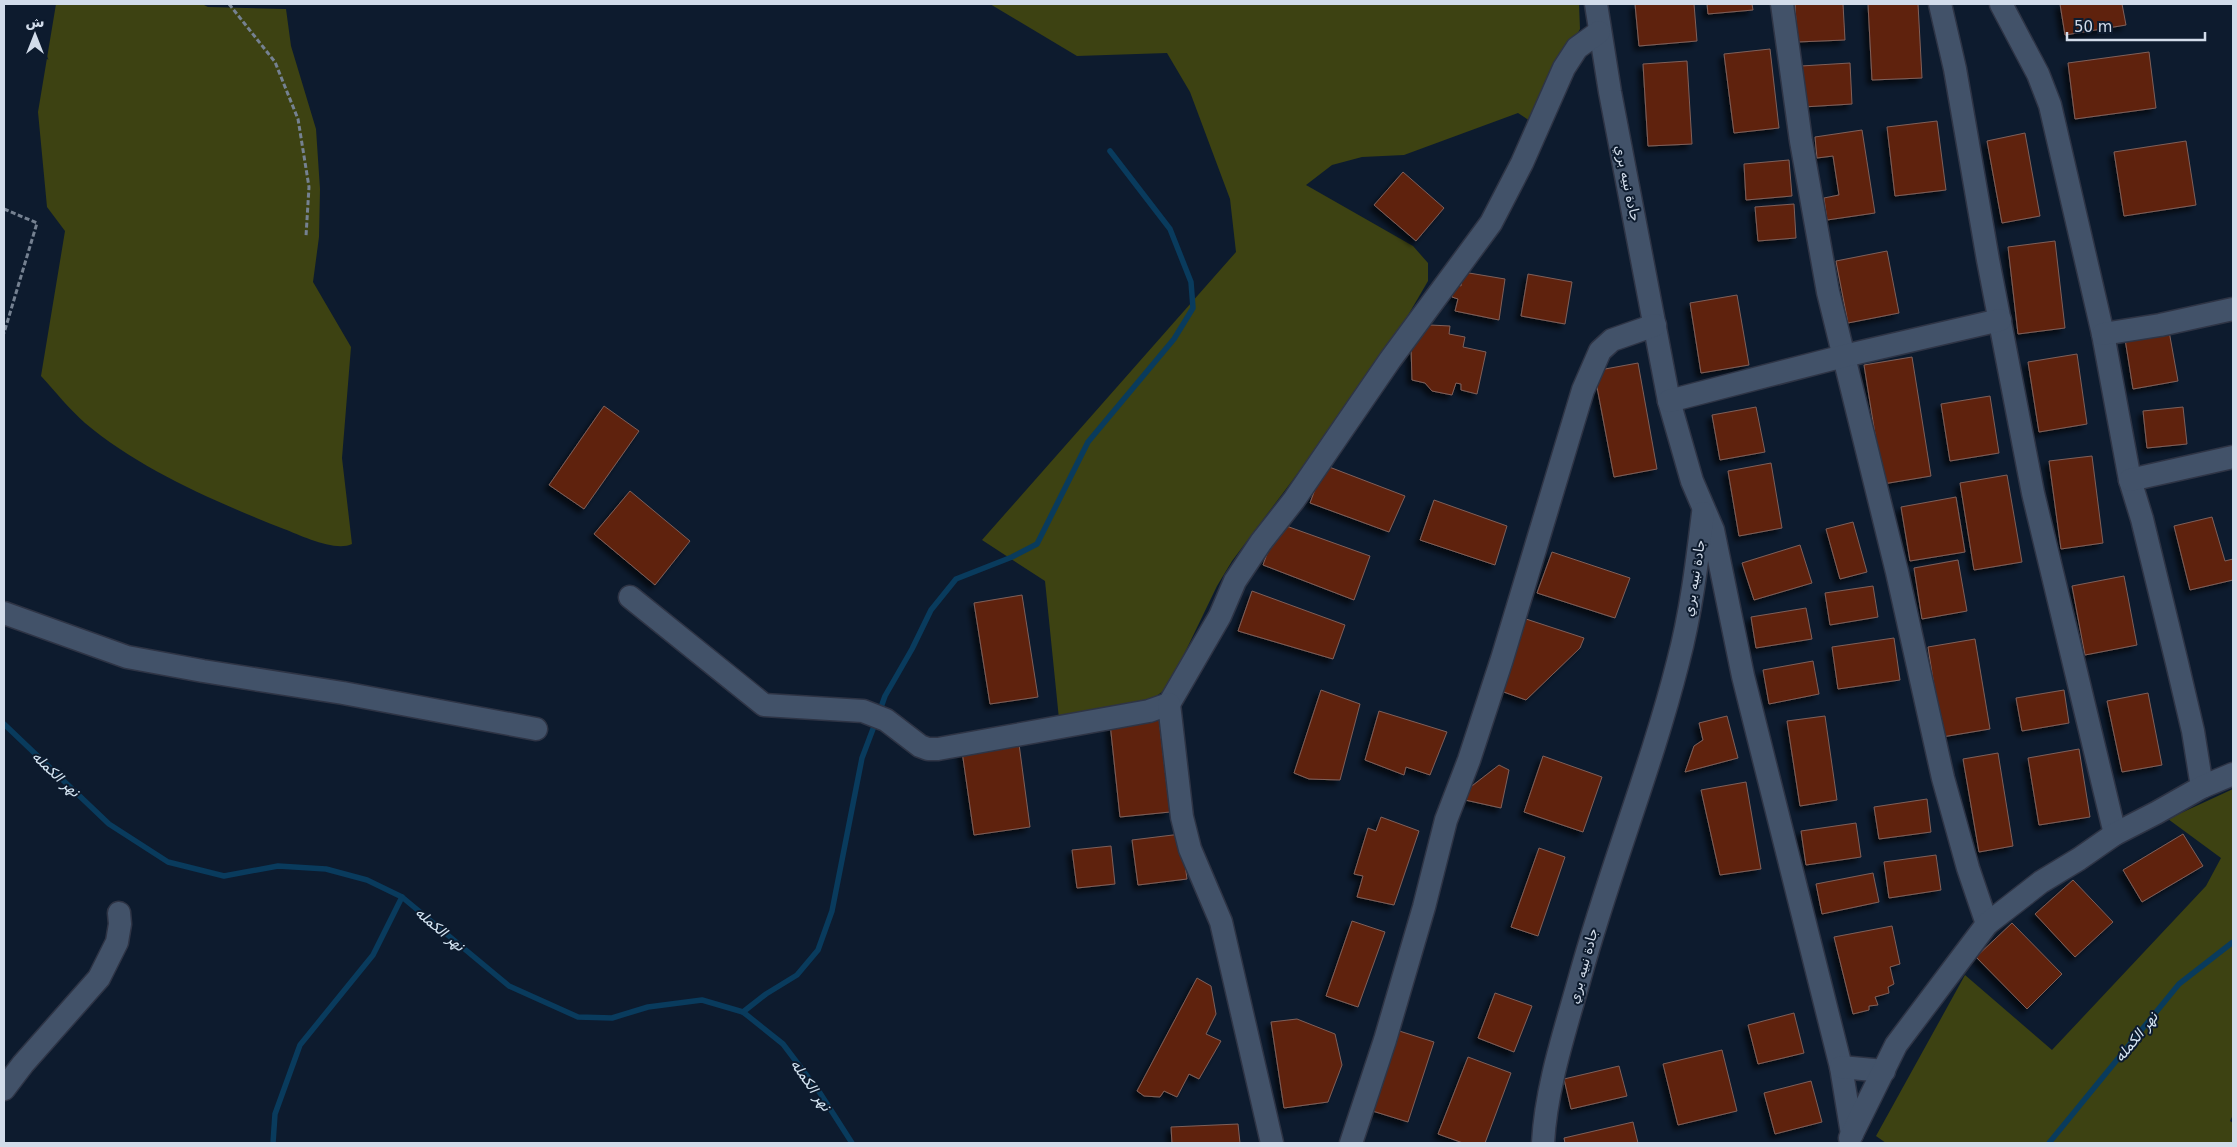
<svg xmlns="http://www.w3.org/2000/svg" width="2237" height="1147" font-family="'DejaVu Sans',Vazirmatn,sans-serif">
<defs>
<filter id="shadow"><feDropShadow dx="-4.5" dy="4.5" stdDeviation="2.5" flood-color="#0009"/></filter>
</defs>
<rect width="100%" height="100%" fill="#0d1b2e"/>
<g fill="#3d4212">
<path d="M56,4H202L208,7L286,9L291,46L316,129L320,189L319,237L313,282L351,347L342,458L352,544C335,552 302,536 284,529C218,503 139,469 85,423C69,409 55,391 41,376L65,231L47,207L38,112Z"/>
<path d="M990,4H1579L1580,29L1530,121L1518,113L1404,155L1362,157L1332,165L1306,185L1413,246L1428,263V281L1379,365L1232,561L1217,586L1176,671L1163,691L1150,701L1059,719L1045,581L982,540L1236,252L1230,199L1190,92L1167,53L1077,56Z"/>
<path d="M2233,789V1115L2230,1121L2233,1123V1143H1886L1876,1136L1965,975L2052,1050L2206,886L2221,858L2168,819Z"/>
</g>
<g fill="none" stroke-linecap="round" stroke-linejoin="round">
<g stroke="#093b5d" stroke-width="5.5">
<path d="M879,713L885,696L912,649L931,610L956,579L1012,557L1037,544L1088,442L1174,339L1193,308L1191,282L1170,229L1110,151"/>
<path d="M4,724L109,824L168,862L224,876L278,866L326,869L367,880L402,897L509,986L578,1017L612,1018L648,1007L702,1000L743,1012L783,1044L820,1093L852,1143"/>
<path d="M743,1012L766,994L797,975L818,950L832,911L862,758L876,721"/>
<path d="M273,1143L275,1114L300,1045L373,955L402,897"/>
<path d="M2049,1143L2179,984L2233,942"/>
</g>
</g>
<g fill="#5f2011" stroke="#7f6058" filter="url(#shadow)">
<path d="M1635,4H1694L1697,41L1639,46Z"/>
<path d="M1707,4H1752L1753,10L1708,14Z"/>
<path d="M1795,4H1843L1845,40L1797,42Z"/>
<path d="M1868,4H1918L1922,78L1872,80Z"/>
<path d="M2060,4H2122L2126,25L2065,35Z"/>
<path d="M1770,49L1779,128L1734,133L1724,54Z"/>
<path d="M2149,52L2156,108L2075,119L2068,63Z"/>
<path d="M1687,61L1692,144L1648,146L1643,64Z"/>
<path d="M1850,63L1852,104L1803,107L1801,66Z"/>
<path d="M1937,121L1946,190L1895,196L1887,127Z"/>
<path d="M1862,130L1875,213L1827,220L1824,198L1839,195L1833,156L1817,158L1815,137Z"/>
<path d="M2025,133L2040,216L2002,223L1987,141Z"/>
<path d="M2186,141L2196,205L2124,216L2114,152Z"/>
<path d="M1789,160L1792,196L1746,200L1744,164Z"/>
<path d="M1403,172L1444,208L1416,241L1374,205Z"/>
<path d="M1794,204L1796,238L1758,241L1755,207Z"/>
<path d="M2055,241L2065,328L2018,334L2008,247Z"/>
<path d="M1887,251L1899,313L1848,323L1836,261Z"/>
<path d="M1463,272L1505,279L1499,320L1455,311L1458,299L1452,297L1455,284L1461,286Z"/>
<path d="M1528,274L1572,282L1565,324L1521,316Z"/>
<path d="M1737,295L1749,365L1701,373L1690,303Z"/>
<path d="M1430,325L1450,326L1449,334L1465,337L1463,347L1486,352L1477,394L1461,390V384L1456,383L1452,395L1432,391L1425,383L1412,380L1411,346L1423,330Z"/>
<path d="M2169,331L2178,381L2133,389L2125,339Z"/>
<path d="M2077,354L2087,424L2039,432L2028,362Z"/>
<path d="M1912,357L1931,476L1883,484L1864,365Z"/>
<path d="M1638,363L1657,469L1614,477L1594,371Z"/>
<path d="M1990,396L1999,453L1950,461L1941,404Z"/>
<path d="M604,406L639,431L584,509L549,485Z"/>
<path d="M1756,407L1765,452L1720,460L1712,415Z"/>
<path d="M2183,407L2187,444L2147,448L2143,411Z"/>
<path d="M2092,456L2103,543L2061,549L2049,461Z"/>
<path d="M1771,463L1782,528L1739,536L1728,471Z"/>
<path d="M1324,465L1405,496L1389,532L1310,503Z"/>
<path d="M2007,475L2022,562L1974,570L1960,483Z"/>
<path d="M630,491L690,541L655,585L594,534Z"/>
<path d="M1956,497L1965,552L1910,561L1901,507Z"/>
<path d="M1434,500L1507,526L1495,565L1420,540Z"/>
<path d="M2212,517L2225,561L2233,559V580L2190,590L2174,526Z"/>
<path d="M1853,522L1867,572L1840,579L1826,529Z"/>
<path d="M1278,523L1370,556L1354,600L1263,565Z"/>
<path d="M1800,545L1812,583L1754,600L1742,563Z"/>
<path d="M1552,552L1630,578L1615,618L1537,593Z"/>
<path d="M1958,560L1967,611L1922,619L1914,568Z"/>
<path d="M2124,576L2137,645L2085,655L2072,586Z"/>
<path d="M1873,586L1878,617L1830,625L1825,593Z"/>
<path d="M1252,591L1345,625L1333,659L1238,631Z"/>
<path d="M1022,595L1038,697L990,704L974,603Z"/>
<path d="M1806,608L1812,639L1756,648L1751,617Z"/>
<path d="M1526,619L1584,638L1580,648L1526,700L1501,691Z"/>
<path d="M1894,638L1900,680L1838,689L1832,647Z"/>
<path d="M1975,639L1990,729L1942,737L1928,647Z"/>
<path d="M1813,661L1819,694L1769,704L1763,670Z"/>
<path d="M1321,690L1360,704L1340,780L1309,779L1294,773Z"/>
<path d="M2064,690L2069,723L2022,731L2016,698Z"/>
<path d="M2148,693L2162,765L2122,772L2107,701Z"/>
<path d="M1379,711L1447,732L1430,775L1406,767L1404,775L1365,760Z"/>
<path d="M1727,716L1738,758L1685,772L1694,746L1703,740L1699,723Z"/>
<path d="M1825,716L1837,800L1800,806L1787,721Z"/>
<path d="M1159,718L1170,812L1120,817L1110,723Z"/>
<path d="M1019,744L1030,827L974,835L962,751Z"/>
<path d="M2079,749L2090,817L2039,825L2028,758Z"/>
<path d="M1998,753L2013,846L1979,852L1963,759Z"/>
<path d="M1543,756L1602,777L1583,832L1524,812Z"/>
<path d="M1499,765L1509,770L1501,808L1465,800L1468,789Z"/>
<path d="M1746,782L1761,869L1720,875L1701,790Z"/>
<path d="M1927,799L1931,832L1879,839L1874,807Z"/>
<path d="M1381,817L1419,831L1394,905L1357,897L1363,876L1354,874L1368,828L1376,831Z"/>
<path d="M1856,823L1861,857L1806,865L1801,831Z"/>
<path d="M1181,834L1187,879L1138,885L1132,840Z"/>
<path d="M2183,834L2203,866L2142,902L2123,870Z"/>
<path d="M1111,846L1115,884L1077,888L1072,850Z"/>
<path d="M1539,848L1565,857L1538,936L1511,927Z"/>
<path d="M1936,855L1941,890L1889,898L1884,862Z"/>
<path d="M1873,873L1879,902L1822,914L1816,884Z"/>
<path d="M2073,880L2113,922L2075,957L2035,914Z"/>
<path d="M1352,921L1385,932L1358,1007L1326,996Z"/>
<path d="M2012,923L2062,974L2027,1009L1976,957Z"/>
<path d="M1892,926L1900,964L1890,967L1894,984L1888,987L1889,993L1875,997L1878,1005L1869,1006V1010L1853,1014L1834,937Z"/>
<path d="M1197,978L1211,986L1216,1014L1206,1034L1221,1041L1199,1079L1189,1074L1177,1097L1164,1091L1160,1097L1144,1096L1137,1091Z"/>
<path d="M1495,993L1532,1006L1514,1052L1478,1038Z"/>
<path d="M1794,1013L1804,1053L1758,1064L1748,1025Z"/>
<path d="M1297,1019L1335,1034L1342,1065L1328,1102L1284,1108L1271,1022Z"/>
<path d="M1393,1029L1434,1042L1408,1122L1366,1109Z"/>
<path d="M1722,1050L1737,1111L1678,1125L1663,1064Z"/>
<path d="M1468,1057L1511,1073L1485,1143H1463L1438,1134Z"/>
<path d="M1619,1066L1627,1096L1571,1109L1564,1079Z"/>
<path d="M1811,1081L1822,1122L1775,1134L1764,1093Z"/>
<path d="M1633,1122L1638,1143H1565L1564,1138Z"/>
<path d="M1238,1124L1240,1143H1172L1171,1127Z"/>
</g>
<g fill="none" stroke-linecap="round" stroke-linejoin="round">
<defs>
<g id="minor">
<path d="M1596,4L1610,92L1669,401L1692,481L1713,530L1743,676L1841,1067L1852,1134"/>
<path d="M1782,4L1801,141L1828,292L1897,572L1943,778L1968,868L1987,924"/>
<path d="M1940,4L1955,69L1988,260L2033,493L2115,834"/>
<path d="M2001,4L2038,74L2050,105L2103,334L2130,480L2142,519L2177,663L2193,731L2202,787"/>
<path d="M2103,334L2160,325L2233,309"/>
<path d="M1669,401L1844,356L2000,320"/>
<path d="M2130,480L2233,457"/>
<path d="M630,597L764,705L863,711L886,720L920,746L928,749H938L1149,711L1169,704L1220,616L1235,581L1261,542L1294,500L1390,360L1491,223L1522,163L1564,68L1577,48L1599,32"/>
<path d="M4,613L127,657L203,671L343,693L536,729"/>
<path d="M1169,704L1182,817L1190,849L1221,922L1272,1143"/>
<path d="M1841,1067L1884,1071"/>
<path d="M4,1089L23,1064L99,978L117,942L120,924L119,913"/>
<path d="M1850,1138L1896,1045L1987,924L2041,882L2079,859L2115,834L2156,813L2202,787L2233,774"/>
<path d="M1351,1143L1385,1040L1424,907L1446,820L1469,760L1502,659L1583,390L1600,351L1612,340L1655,325"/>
<path d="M1543,1143C1546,1087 1565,1031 1580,977C1609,871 1651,769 1678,662C1691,613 1697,563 1703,513"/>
</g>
</defs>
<use href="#minor" stroke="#2e3445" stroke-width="25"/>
<g stroke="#758191" stroke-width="3" stroke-dasharray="5 2.5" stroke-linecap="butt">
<path d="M229,4L275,62L298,119L309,187L306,236"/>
<path d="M4,209L37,223L4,333"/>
</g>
<use href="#minor" stroke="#425269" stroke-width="22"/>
</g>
<g text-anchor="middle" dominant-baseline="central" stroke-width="4" stroke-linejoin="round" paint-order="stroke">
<g font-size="14" fill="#d2dcea" stroke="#0d1b2e">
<text transform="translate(1628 183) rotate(78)">جادة نبيه بري</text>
<text transform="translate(1694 578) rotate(-81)">جادة نبيه بري</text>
<text transform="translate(1583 966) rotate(-75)">جادة نبيه بري</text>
</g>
<g font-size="15" font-style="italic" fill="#d6e6f4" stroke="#0d1b2e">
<text transform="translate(56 774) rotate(43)">نهر الكمله</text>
<text transform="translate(440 929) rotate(40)">نهر الكمله</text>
<text transform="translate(2136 1037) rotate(-51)">نهر الكمله</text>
<text transform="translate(811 1085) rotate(55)">نهر الكمله</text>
</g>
</g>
<rect width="2237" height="1147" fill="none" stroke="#d2dcea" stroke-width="10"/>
<g transform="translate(35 35)" stroke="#0d1b2e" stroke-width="4" paint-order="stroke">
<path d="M0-4L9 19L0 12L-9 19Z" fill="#d2dcea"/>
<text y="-8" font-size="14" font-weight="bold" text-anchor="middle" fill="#d2dcea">ش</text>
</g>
<path d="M2067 32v8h138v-8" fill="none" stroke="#d2dcea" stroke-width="2.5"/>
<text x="2074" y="32" font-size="15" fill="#d2dcea" stroke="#0d1b2e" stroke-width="4" paint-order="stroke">50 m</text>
</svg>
